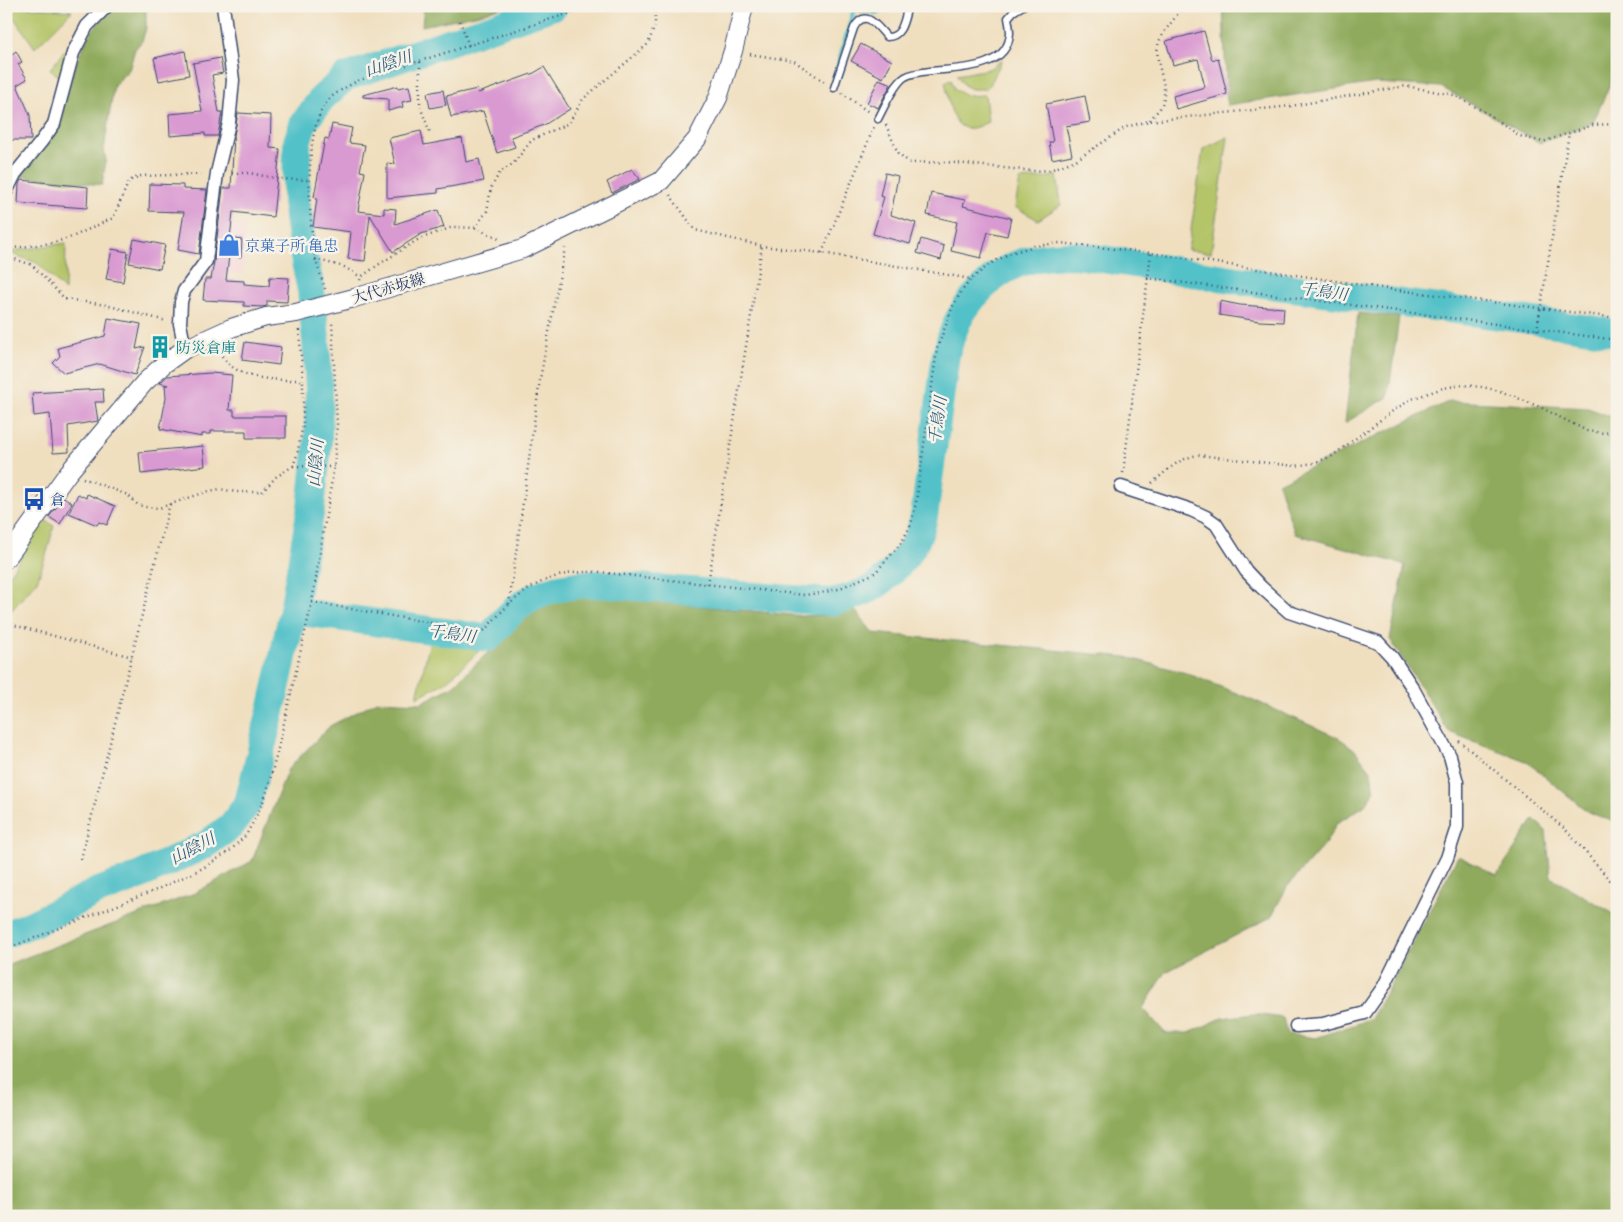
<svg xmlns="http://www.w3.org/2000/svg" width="1623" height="1222" font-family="'Gentium Book Plus','Noto Serif JP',serif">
<rect width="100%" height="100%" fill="#f7f3e8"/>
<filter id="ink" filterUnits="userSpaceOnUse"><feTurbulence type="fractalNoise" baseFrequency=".02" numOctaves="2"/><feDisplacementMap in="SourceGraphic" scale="10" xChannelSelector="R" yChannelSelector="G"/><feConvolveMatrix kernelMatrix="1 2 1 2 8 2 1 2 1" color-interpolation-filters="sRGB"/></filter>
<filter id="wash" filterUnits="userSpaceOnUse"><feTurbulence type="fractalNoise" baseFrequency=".0096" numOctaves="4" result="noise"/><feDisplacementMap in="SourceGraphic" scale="20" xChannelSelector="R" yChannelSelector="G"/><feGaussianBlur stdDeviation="1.12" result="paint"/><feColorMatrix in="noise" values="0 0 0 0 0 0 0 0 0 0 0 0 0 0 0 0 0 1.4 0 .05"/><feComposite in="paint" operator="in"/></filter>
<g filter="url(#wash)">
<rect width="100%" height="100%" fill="#f0dfbf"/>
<path fill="#f7cfd5" d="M216,224L245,226L243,274L205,271Z"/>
<g fill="#b4c467" stroke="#687a62">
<path d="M11,6L72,11L35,48L12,15Z"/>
<path d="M78,34L62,79L50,69Z"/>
<path d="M1002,60L990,85L984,89H972L964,85L957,75L989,69Z"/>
<path d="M951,79L955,90L969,96L985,95L988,122C983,124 978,127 973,128C950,132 949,98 945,82Z"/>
<path d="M1228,137L1211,253L1188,250L1203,149Z"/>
<path d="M1057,175L1061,205L1038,220L1015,207L1020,180L1045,178Z"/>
<path d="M66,243L65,291L37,263L7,252Z"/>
<path d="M45,520L54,526L47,552L37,581L10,612L6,605V580Z"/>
<path d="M430,641L484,646L446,682L417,697Z"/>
</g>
<g fill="#8faa5c" stroke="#556c5d">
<path d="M116,6H146V28L142,41L135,49L129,70L114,85L104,149L106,161L102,185L20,176C29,166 48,146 53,134C70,90 75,36 116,6Z"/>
<path d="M424,6H505L480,14L422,26Z"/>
<path d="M1223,6H1617V68L1593,123L1540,143L1441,87L1376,83L1227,105Z"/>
<path d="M1358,313L1399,317L1388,397L1345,423Z"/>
<path d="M1450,401L1588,408L1617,419V823L1588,812L1526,761L1449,732L1390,639L1405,565L1295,534L1278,483Z"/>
<path d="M590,595L802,616L830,615L854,609L873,633L1126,657L1186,673L1251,699L1339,738L1354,749L1371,771L1374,792L1364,806L1337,823L1325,844L1287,887L1271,917L1166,972L1143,1008L1165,1033H1189L1222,1018L1254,1014L1283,1018L1287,1034L1316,1038L1371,1019L1391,984L1458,856L1497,875L1534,819L1546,831L1551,877L1614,914L1617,917V1216H6V965L195,893L252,861L288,769L330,726L377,701L421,703L453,686L506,635L523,617L548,604L569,597Z"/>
</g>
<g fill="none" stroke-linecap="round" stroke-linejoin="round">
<path stroke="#53c1c8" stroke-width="4.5" d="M835,76L854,9L878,13"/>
<g stroke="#53c1c8" stroke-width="28">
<path d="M293,611L488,638C495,631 502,622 509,615C533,591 566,584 598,584L831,602C845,599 859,595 872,588C889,578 911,554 918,536C921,530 922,523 924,517L946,354C949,347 950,339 953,332C964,301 995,270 1026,261C1042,256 1059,255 1076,255L1270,285L1521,319L1617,333"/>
<path d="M6,934L32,924L96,892L132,879L205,845L231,826L248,803L274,698L293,611L311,508L318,444L319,389L316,340L311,290L303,252L296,202L297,142L303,124L322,98L346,77L554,6"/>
</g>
</g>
<g id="blocks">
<g fill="#d999d1">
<path d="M1204,31L1212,60L1218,58L1227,94L1176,109L1173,96L1205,87L1198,59L1173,65L1166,41Z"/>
<path d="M6,44L12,54L16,51L22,62L18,64L27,79L17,85L30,115L31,140H6Z"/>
<path d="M861,44L892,61L883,78L851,61Z"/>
<path d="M185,51L189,75L159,81L154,58Z"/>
<path d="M220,58L223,73L212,75L219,112H222L218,136H205V133L170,136L169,114L202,111L193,63Z"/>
<path d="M544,67L570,109L544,125L511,137L515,147L497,153L483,111L451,117L446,96L477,89L478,93L534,73Z"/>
<path d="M879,79L891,84L878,108L867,103Z"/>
<path d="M398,86V88L409,86L412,100L402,102L403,107L388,111V99L363,97V95Z"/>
<path d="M443,90L446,105L430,108L427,93Z"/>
<path d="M1085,96L1090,122L1066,126L1072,155L1052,159L1049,142H1053L1046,104Z"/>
<path d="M238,113L271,115L270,148L280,149L273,217L233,212L230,238L242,240L241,257L229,256L226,280L244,281V284L269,286L270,277L289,278L287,302L267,301V306L262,307L244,306V302L203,300L205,279H211L214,262L223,188H231L234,136Z"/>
<path d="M332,124L352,128L349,143L365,145L360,171L365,172L358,211L384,214V208L396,209L395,224L438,210L444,227L421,234L393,252L370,215L365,261L348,259L351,232L313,227L317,198L314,197L325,138L329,139Z"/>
<path d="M421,131L424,145L462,138L466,162L479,159L484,181L438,189V193L387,198V163L395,164L389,138Z"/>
<path d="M632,169L640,179L612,193L607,182Z"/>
<path d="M885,173L898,176L891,215L916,223L910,244L873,234L884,197L880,196Z"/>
<path d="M21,180L88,187L87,208L18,203L19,184Z"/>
<path d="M150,184L183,185V189L207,190L199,254L178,250L184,212L149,211Z"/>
<path d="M931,193L965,200L963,206L1011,218L1007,236L988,232L981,258L951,251L957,222L927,215Z"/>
<path d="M134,239L165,245L160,269L129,263Z"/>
<path d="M921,239L944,246L941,260L917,253Z"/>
<path d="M112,249L128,252L123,282L106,279Z"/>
<path d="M1220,301L1240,305L1284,308L1283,322L1259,321L1219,315Z"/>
<path d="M108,318L141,324L136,349L145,347L135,375L100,364L64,373L53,363L60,356L58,348L105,336Z"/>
<path d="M245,342L281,347L279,365L242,360Z"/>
<path d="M211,373L232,375L229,410H234V416H286V438H246V431H211V434H202V437L160,429L166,398L165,385H168L160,383L167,376Z"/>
<path d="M103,389L104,402H95L98,421L68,426L69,452L53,453L50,414L34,416L32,393Z"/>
<path d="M203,446L205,466L141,474L139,452Z"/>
<path d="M78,494L86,498L87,494L115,506L107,525L99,522L97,525L69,513Z"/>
<path d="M64,497L72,503L60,524L49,517Z"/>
</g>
</g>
</g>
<g filter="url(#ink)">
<use href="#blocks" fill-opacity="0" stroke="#3b496d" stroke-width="1"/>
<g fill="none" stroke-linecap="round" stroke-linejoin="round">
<defs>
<g id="service">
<path d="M834,88L854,28C865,7 877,26 887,37C903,37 904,19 908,6"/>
<path d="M878,119C884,108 894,84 905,77C912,73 922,72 931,71C957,68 1008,70 1010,33C1010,28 1009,23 1008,18L1013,12L1023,6"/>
</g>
<g id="minor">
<path d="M6,192L15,174L41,142L54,124L73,53L87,26L107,6"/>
<path d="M185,349L180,324L181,302L184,291L206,261L217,173L229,123L233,80L223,6"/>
<path d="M1121,487L1191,510L1206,517L1216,524L1246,571L1261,587L1289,612L1378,642L1392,657L1412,687L1450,756L1457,782V827L1447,858L1384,986L1365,1013L1323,1024L1296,1026"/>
</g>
<path id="secondary" d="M6,559L68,473L144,383L164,364L185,349L231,328L266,317L296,313L354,298L523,249L661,181L697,139L718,98L733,51L744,6"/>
</defs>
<use href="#service" stroke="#3b496d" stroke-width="9"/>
<use href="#minor" stroke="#3b496d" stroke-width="15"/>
<use href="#secondary" stroke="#3b496d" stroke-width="20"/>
<g stroke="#3b496d" stroke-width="2.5" stroke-dasharray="1 4" stroke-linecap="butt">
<path d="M460,21L469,46"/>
<path d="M750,54L794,61L825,82"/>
<path d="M420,62V106L430,133"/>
<path d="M842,93L870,113"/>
<path d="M1150,120C1153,116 1157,112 1160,108C1172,89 1154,66 1158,46C1161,31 1176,20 1182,6"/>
<path d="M886,125L898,153L910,163L946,162L1033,171L1050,170L1076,160L1126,127L1149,121L1291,106L1406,86L1454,95L1490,115L1520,136L1543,142L1593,125L1617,124"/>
<path d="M232,173H249L280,179L310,180"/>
<path d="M670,195L695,230L762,246L822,253L971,279L990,264L1008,254L1034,246L1060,243L1151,253L1382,288L1617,318"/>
<path d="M475,228L487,211L491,188L500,172L513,164L532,140L569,123L583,99L648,44L655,25V6"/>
<path d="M6,249L52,243L72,237L113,218L129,181L140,176L204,174"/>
<path d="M822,253L874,127"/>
<path d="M6,256L32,265L65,299L106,305L166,321"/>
<path d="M315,259L344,267L361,277"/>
<path d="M1147,278L1617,340"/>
<path d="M360,280L361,277L378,265L419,239L453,227L475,228L499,238"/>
<path d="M325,289C322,278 317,267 315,256C309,219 303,134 326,103C333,93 347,87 357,81L592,6"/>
<path d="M299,330L303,380"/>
<path d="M1537,330L1569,133"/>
<path d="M293,466L334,467"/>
<path d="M1123,473L1151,253"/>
<path d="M83,478L128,495L138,505L146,507L159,508L209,491L220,489L236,492H262L276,477L293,466L297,455L303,424V380C280,380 250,381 231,366C226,362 222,356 218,351"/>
<path d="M1152,483C1168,470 1178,458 1199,455L1295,466L1314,463L1332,456L1394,410L1412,399L1443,388L1462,385L1482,387L1500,391L1540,407L1587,431L1604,433L1617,431"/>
<path d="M708,584L762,246"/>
<path d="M312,602L483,632C518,592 544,570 599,572L804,595L821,593L838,589L875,573L902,542L911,524L916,503L937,349L953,306L961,292L971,279"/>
<path d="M509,604L540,379L565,248"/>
<path d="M6,623L132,657"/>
<path d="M1459,741L1565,829L1617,888"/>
<path d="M81,859L170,503"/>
<path d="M6,949L156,890L203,868L231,850L246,835L256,817L266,795L277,753L312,602L334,467L337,424L332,321"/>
</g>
<use href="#service" stroke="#fff" stroke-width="6"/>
<use href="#minor" stroke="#fff" stroke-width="12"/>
<use href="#secondary" stroke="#fff" stroke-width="18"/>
</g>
</g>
<defs>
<symbol id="shop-bare" viewBox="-9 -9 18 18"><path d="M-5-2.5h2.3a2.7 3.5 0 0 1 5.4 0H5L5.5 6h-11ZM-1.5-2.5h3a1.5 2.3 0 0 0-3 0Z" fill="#3f7fe0" stroke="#f7f3e8" stroke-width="2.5" paint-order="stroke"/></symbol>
<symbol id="building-bare" viewBox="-9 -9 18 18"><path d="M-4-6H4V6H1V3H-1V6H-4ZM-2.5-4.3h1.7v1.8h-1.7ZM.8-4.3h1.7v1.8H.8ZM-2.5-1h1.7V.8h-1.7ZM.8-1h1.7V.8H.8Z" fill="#0f9aa8" stroke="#f7f3e8" stroke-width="2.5" paint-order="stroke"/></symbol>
<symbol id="bus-bare" viewBox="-9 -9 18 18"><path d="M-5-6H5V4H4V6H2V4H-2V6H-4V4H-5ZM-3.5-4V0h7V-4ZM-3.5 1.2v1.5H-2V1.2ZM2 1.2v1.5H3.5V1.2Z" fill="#1a4fb4" stroke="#f7f3e8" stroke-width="2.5" paint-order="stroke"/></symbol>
</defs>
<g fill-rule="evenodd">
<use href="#shop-bare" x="213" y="229" width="32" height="32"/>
<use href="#building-bare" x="144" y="331" width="32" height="32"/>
<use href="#bus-bare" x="18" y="483" width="32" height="32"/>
</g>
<g text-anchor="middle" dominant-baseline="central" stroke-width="5" stroke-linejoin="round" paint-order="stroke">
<g font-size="15" fill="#366cbe" stroke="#f7f3e8" text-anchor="start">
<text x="245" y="245">京菓子所 亀忠</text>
</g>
<g font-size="15" fill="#1b2f5e" stroke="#f7f3e8">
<text transform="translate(388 288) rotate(-16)">大代赤坂線</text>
</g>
<g font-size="15" fill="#0d838f" stroke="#f7f3e8" text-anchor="start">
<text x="176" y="347">防災倉庫</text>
</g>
<g font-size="15" fill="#164399" stroke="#f7f3e8" text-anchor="start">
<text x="50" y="499">倉</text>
</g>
<g font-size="16" font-style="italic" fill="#2c5b7e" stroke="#f7f3e8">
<text transform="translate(388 63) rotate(-19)">山陰川</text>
<text transform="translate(1324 291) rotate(8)">千鳥川</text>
<text transform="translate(937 420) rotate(-82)">千鳥川</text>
<text transform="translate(315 463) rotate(-85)">山陰川</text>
<text transform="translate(452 633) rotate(8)">千鳥川</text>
<text transform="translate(192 848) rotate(-28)">山陰川</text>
</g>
</g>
<rect width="1623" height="1222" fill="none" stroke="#f7f3e8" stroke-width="25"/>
</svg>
